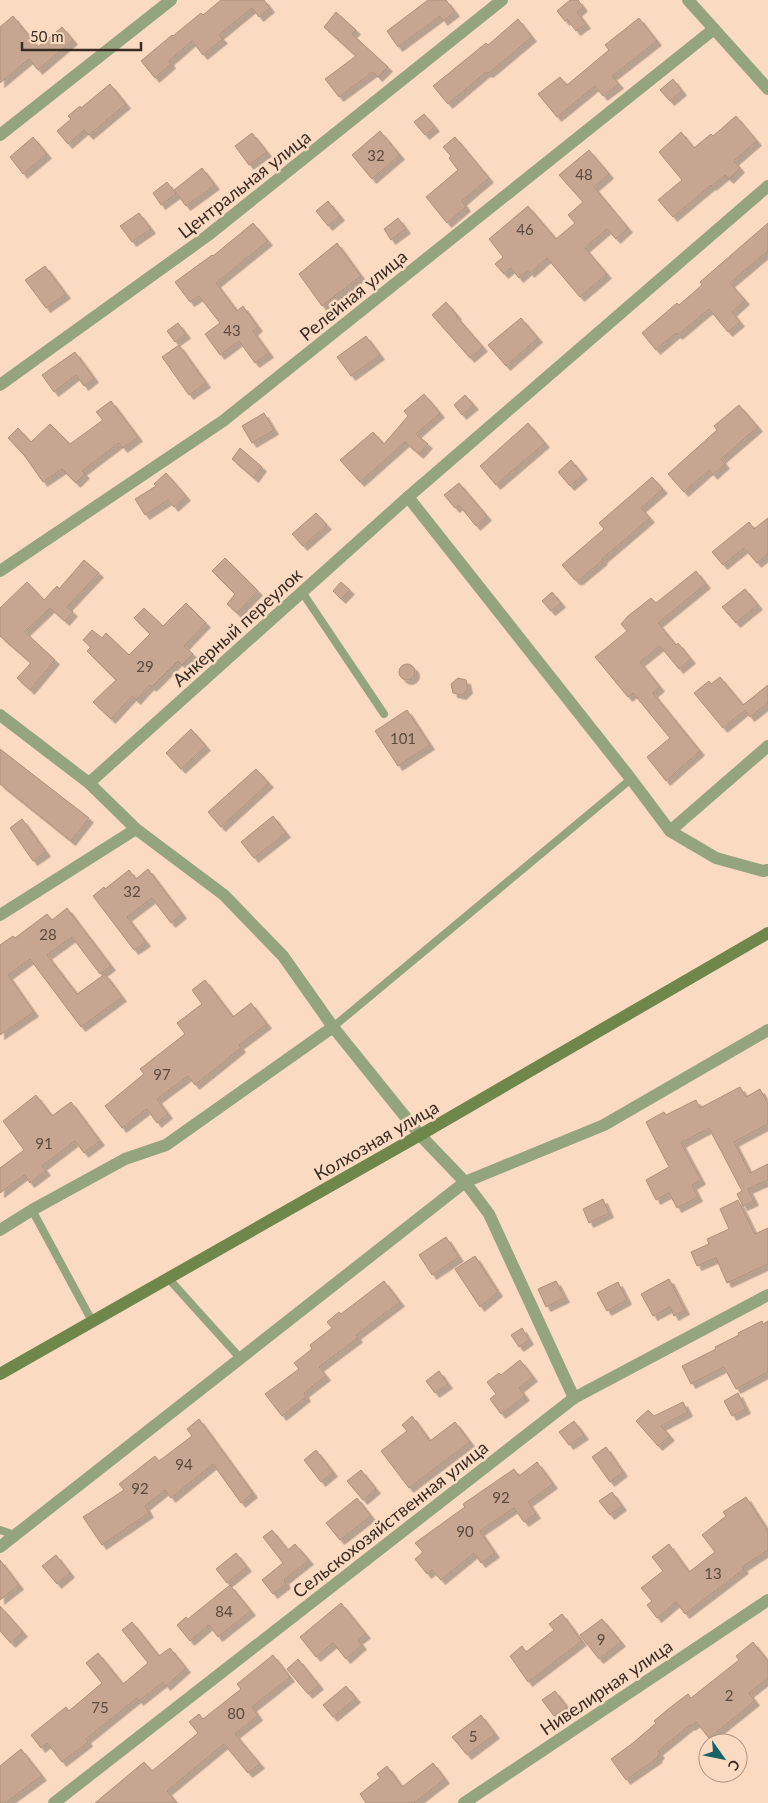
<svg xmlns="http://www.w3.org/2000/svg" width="768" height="1803" font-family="Lato,sans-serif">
<defs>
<filter id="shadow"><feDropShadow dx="4.5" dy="4.5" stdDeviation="0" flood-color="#0004"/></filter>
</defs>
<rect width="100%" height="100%" fill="#fbdac2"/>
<g fill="#c6a690" stroke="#af907a" filter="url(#shadow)">
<path d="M221,0H264L270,8L259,17L252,8L219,35L223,39L203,55L192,41L169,61L171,64L155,78L141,61L172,35L173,36L201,13L203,15Z"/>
<path d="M428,0H446L455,12L443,21L440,16L398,47L387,31Z"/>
<path d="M570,0H578L583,7L577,12L586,24L576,31L567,19L565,21L557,11Z"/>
<path d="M336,12L356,30L352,34L388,67L378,77L373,72L339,97L325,79L356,56L324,27Z"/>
<path d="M13,16L38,47L62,27L73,40L38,70L29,59L0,83V27Z"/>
<path d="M639,18L657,41L612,76L619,84L603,96L595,86L557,117L538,94L560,77L567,85L609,50L605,45Z"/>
<path d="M518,19L532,37L489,73L486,72L448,104L433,86L486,43L488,45Z"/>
<path d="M673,79L682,91L670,101L660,90Z"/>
<path d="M110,84L126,104L89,135L84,130L68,144L57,131L71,119L68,116L80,106L81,108Z"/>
<path d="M424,114L435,127L425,135L414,122Z"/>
<path d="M736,116L757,141L734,161L740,168L729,179L725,175L712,186L711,185L673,217L658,200L682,180L659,152L681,132L694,148L711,134L713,136Z"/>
<path d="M380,131L400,155L372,179L352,155Z"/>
<path d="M252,133L267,152L249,165L235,146Z"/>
<path d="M33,137L47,154L23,174L10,157Z"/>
<path d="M455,137L489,178L462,201L466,207L447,223L426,197L458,170L449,158L451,156L443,147Z"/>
<path d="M589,150L609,174L594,187L628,228L616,239L607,229L585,248L607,274L580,297L547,258L530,273L528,270L519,278L511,268L504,274L495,264L503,257L489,239L528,206L556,239L575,223L568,215L583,202L559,175Z"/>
<path d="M202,168L215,185L186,206L174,190Z"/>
<path d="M167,182L176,194L161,205L153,193Z"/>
<path d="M328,201L340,216L328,226L316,211Z"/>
<path d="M139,213L151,229L132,242L120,226Z"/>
<path d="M398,218L406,229L391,240L384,229Z"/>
<path d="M253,223L268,241L216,283L237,311L243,306L258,327L253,331L269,353L255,363L239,341L220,355L205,334L220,323L199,296L190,302L175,282L212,255L213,256Z"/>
<path d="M768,223V251L730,283L745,300L732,312L740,322L728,332L709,309L678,335L676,333L656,350L642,333L677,303L679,305L702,285L700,282Z"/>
<path d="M337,243L361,276L322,306L299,274Z"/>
<path d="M45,266L66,294L46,308L25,280Z"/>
<path d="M446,302L457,315L456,316L483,347L470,358L432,315Z"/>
<path d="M521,318L538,338L506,366L488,345Z"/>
<path d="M178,323L186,334L175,342L167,331Z"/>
<path d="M366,336L380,355L351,376L337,357Z"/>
<path d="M179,345L206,383L189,395L162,357Z"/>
<path d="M75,352L94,378L84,386L76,375L54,392L42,375Z"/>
<path d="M424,394L440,413L416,434L428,444L419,454L405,442L360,482L340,460L373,432L384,444L408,416L404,411Z"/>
<path d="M465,395L474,405L462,415L454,405Z"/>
<path d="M111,401L138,437L123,448L119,443L82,471L85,474L76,483L62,469L43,482L24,455L8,438L18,428L31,442L50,424L70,444L103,420L96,412Z"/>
<path d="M739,405L758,427L721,459L725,464L713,475L709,470L684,492L668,474L717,430L714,426Z"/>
<path d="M264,413L274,430L252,443L242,426Z"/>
<path d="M528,423L545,443L496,485L480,466Z"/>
<path d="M240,448L262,467L254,478L232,459Z"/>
<path d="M571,460L583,475L570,486L558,472Z"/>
<path d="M166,473L186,496L174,507L168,500L145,515L135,499L156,486L154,484Z"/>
<path d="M652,477L663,489L641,508L650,518L602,559L603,560L579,580H575L562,565L604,529L599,523Z"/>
<path d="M459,483L487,516L476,526L459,505L455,508L444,495Z"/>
<path d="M316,513L327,525L303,546L292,534Z"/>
<path d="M768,518V554L757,563L744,548L723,565L712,552L749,522L754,529Z"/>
<path d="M225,558L258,591L237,613L227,604L235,594L212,571Z"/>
<path d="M84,560L99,573L67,607L73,612L65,621L50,608L25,632L55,660L30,690L17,678L31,663L0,636V608L27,582L44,600L57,586L59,589Z"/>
<path d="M696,571L706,584L658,623L676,645L678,643L691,659L679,669L660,646L640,662L660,687L653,693L700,751L666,781L647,757L670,738L633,693L628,697L595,657L627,631L621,624L628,616L651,598L656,603Z"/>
<path d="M341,582L350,590L341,599L333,591Z"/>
<path d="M745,589L758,605L736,623L722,607Z"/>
<path d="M552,592L561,603L551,611L542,601Z"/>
<path d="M186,603L206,623L184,646L193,654L182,665L178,661L152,687L150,685L136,700L132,696L111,719L93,702L116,680L87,651L91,647L83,640L92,630L102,638L106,633L129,655L150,634L134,618L144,608L163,626Z"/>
<circle cx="407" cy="672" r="8"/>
<path d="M720,677L743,705L768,685V703L750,717L745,710L723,728L694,693L709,681L711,684Z"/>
<path d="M458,678L466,680L468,689L462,695L453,693L451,684Z"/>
<path d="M407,710L430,745L398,766L375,731Z"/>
<path d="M191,729L206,746L181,769L166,753Z"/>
<path d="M0,749L89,818L71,841L0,784Z"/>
<path d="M256,769L269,783L221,827L208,812Z"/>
<path d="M273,816L286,833L254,858L241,842Z"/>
<path d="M22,819L46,852L33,861L10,828Z"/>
<path d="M148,869L182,914L171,923L152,898L127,917L146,942L134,950L93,896L104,887L105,889L129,870L136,879Z"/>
<path d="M67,908L111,966L100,974L72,937L47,955L77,994L105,974L122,997L81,1027L30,959L8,975L34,1012L0,1035V945L13,936L15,938L47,914L52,920Z"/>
<path d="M205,980L233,1017L251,1003L267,1024L239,1045L241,1048L195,1085L188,1076L157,1099L168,1114L157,1123L147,1109L122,1128L105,1106L144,1074L140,1069L185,1034L177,1023L202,1004L192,990Z"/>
<path d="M740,1087L746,1097L760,1089L768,1104V1124L734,1142L750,1173L768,1164V1180L748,1189L754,1201L743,1206L737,1194L742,1191L709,1128L681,1143L701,1180L692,1185L698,1197L677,1208L669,1193L656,1200L646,1180L669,1167L646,1122L664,1112L666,1115L696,1100L700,1108Z"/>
<path d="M36,1095L52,1116L71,1102L100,1141L84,1153L75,1141L42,1166L46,1171L30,1183L24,1175L0,1193V1168L24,1150L3,1121Z"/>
<path d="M603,1199L609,1213L589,1223L583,1209Z"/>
<path d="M738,1200L755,1234L768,1228V1264L727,1283L716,1258L697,1266L691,1252L709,1244L707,1239L729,1229L720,1209Z"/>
<path d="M446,1237L459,1257L432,1275L419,1255Z"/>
<path d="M475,1256L498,1292L480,1307L455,1269Z"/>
<path d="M669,1279L685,1310L674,1316L670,1307L653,1316L641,1294Z"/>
<path d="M384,1281L400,1302L356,1335L358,1338L319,1367L326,1376L304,1393L306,1397L282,1416L265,1394L299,1369L294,1363L312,1349L310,1345L332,1328L327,1322L339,1312L341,1314Z"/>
<path d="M556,1281L565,1298L546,1307L538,1289Z"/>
<path d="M618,1282L627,1300L607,1311L597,1293Z"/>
<path d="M762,1321L763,1324L768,1321V1372L736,1389L724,1367L691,1384L682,1366L716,1349L715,1347L739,1335L738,1333Z"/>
<path d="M522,1328L529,1340L519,1347L511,1335Z"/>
<path d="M520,1360L533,1377L519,1388L525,1396L501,1414L490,1399L496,1394L487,1382L499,1373L501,1375Z"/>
<path d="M439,1371L448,1384L435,1393L426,1381Z"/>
<path d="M738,1393L746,1409L732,1416L724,1401Z"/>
<path d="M683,1402L688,1412L661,1426L670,1436L658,1446L636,1421L648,1410L654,1416Z"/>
<path d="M412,1416L430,1441L455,1422L470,1442L409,1488L381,1451L407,1431L402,1425Z"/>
<path d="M199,1419L253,1493L241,1503L213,1464L171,1498L165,1490L145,1506L149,1513L102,1545L83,1517L124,1490L119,1484L155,1456L159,1461L192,1436L187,1429Z"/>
<path d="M574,1421L584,1435L569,1445L559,1432Z"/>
<path d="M606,1447L623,1472L610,1482L592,1457Z"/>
<path d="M316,1450L333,1472L321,1482L304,1460Z"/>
<path d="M537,1462L553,1484L528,1502L536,1514L524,1522L514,1508L480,1531L495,1553L481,1563L474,1553L441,1580L432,1570L427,1574L415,1559L423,1552L415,1543L465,1507L463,1504L514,1469L519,1476Z"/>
<path d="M361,1470L376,1489L363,1500L347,1481Z"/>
<path d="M612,1492L622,1506L610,1515L599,1501Z"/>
<path d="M746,1497L768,1531V1550L742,1567L744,1569L685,1614L676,1602L657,1618L647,1605L652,1601L641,1588L663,1571L652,1557L669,1544L689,1572L715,1552L702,1535L726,1516L723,1512Z"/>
<path d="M357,1498L371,1516L340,1540L326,1523Z"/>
<path d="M272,1530L288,1550L295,1544L309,1560L284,1580L286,1584L273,1594L262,1580L283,1563L263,1537Z"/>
<path d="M236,1553L247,1567L227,1583L216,1569Z"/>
<path d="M56,1555L70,1573L57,1584L42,1566Z"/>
<path d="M0,1560L19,1585L0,1600Z"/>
<path d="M230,1585L251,1611L218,1637L209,1625L190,1641L177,1625L186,1617L188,1619Z"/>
<path d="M341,1603L366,1634L358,1640L362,1645L346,1659L333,1643L316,1657L300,1637Z"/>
<path d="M0,1606L23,1632L11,1643L0,1631Z"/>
<path d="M562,1614L582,1641L528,1682L510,1656L522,1646L526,1652L554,1630L549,1624Z"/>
<path d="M602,1619L621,1642L599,1659L580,1635Z"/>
<path d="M132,1622L159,1656L170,1648L186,1668L166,1686L163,1682L139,1701L137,1698L86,1739L88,1742L62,1762L47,1743L41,1748L31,1735L66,1707L69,1711L102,1683L86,1663L98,1653L123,1684L148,1663L122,1630Z"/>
<path d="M753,1642L768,1661V1678L749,1693L755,1701L709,1738L696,1722L691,1726L690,1725L658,1751L660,1754L657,1757L658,1758L626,1780L611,1759L633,1743L656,1723L654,1721L672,1706L688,1694L691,1698L739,1660L736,1656Z"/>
<path d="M273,1655L290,1677L252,1707L258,1716L235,1734L260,1764L248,1773L224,1744L167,1791L177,1803H95L144,1762L152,1771L198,1733L189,1722L199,1714L203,1719L241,1689L237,1684Z"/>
<path d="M298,1659L319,1685L308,1694L287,1669Z"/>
<path d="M346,1686L356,1698L333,1717L323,1705Z"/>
<path d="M555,1691L567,1707L554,1716L542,1700Z"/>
<path d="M481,1715L495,1734L467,1755L452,1737Z"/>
<path d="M21,1749L42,1776L5,1803H0V1766Z"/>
<path d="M433,1763L445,1779L414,1803H366L360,1794L380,1778L377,1774L387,1766L402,1787Z"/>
</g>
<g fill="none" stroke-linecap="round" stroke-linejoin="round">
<g stroke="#94a57d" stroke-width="8">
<path d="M302,592L384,714"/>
<path d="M333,1027L631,779"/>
<path d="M32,1210L92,1321"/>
<path d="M168,1278L241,1359"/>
<path d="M0,1530L15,1535"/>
</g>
<g stroke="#94a57d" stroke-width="12">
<path d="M0,135L171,0"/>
<path d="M0,385L207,236L502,0"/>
<path d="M408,497L631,779L670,831L768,746"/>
<path d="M0,571L223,421L714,29"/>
<path d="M0,715L89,783L136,829L224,895L283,956L333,1027L420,1135L465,1182L489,1214L574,1398"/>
<path d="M89,783L408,497L768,186"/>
<path d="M670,831L716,858L763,871L768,870"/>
<path d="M0,915L136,829"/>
<path d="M0,1230L32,1210L125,1159L166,1145L333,1027"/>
<path d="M0,1547L465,1182L604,1125L768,1030"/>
<path d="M54,1803L574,1398L768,1295"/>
<path d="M464,1803L768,1600"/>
</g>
<path stroke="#94a57d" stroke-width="12" d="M688,0L768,89"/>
<path stroke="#6f874b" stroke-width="12" d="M0,1374L420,1135L768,933"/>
</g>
<g text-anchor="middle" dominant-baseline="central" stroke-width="5" stroke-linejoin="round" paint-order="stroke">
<g font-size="15" fill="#5c4a3e">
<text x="376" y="155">32</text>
<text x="584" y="174">48</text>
<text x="525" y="229">46</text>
<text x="232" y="330">43</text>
<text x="145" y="666">29</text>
<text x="403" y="738">101</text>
<text x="132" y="891">32</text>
<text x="48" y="934">28</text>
<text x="162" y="1074">97</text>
<text x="44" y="1143">91</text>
<text x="184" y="1464">94</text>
<text x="140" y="1488">92</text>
<text x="501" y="1497">92</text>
<text x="465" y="1531">90</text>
<text x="713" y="1573">13</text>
<text x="224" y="1611">84</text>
<text x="601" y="1639">9</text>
<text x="729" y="1695">2</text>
<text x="100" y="1707">75</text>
<text x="236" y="1713">80</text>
<text x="473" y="1736">5</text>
</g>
<g font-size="18" fill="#392c23" stroke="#fbdac2">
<text transform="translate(244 184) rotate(-38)">Центральная улица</text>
<text transform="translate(353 295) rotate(-39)">Релейная улица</text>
<text transform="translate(237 627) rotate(-42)">Анкерный переулок</text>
<text transform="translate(376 1140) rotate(-30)">Колхозная улица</text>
<text transform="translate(390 1519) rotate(-38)">Сельскохозяйственная улица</text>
<text transform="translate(606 1687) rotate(-34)">Нивелирная улица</text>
</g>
</g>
<g transform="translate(723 1758) rotate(123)"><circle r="24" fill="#fbdac2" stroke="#ad9482"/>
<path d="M0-4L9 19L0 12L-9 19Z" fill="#156467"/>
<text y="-8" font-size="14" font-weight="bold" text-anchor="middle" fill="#392c23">С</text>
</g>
<path d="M22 42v8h119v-8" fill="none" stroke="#392c23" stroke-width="2.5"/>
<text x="30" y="42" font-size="15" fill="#392c23" stroke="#fbdac2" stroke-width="4" paint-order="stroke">50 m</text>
</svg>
